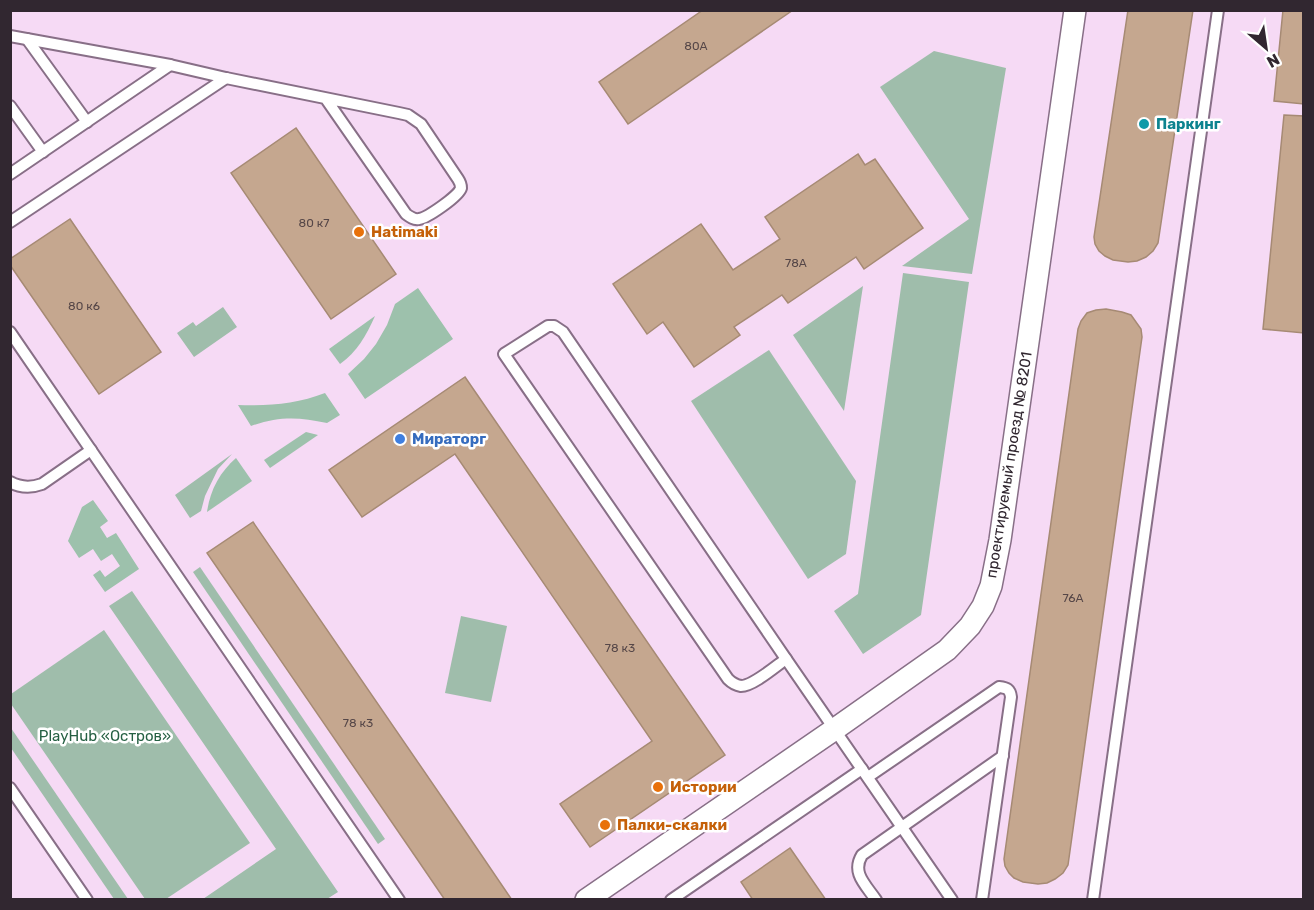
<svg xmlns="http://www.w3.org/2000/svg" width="1314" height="910" font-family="Rubik,sans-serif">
<rect width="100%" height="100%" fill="#f6daf5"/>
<g fill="#9fbdab">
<path d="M934,51L1006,68L972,274L902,266L969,219L880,87Z"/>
<path d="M903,273L969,282L921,615L863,654L834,611L858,594Z"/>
<path d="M863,286L844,411L793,335Z"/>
<path d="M223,307L237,327L194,357L177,333L193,322L196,326Z"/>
<path d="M769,350L856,481L846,554L808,579L691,401Z"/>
<path d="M232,454L218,469L205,496L201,511L190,518L175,495Z"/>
<path d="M200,567L385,839L378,844L193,572Z"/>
<path d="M132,591L338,892L327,899H203L276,849L109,606Z"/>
<path d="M461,616L507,626L491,702L445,693Z"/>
<path d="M104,630L250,843L166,899H145L11,704V694Z"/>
<path d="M11,728L128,899H114L11,748Z"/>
</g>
<g fill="#9dc1ac">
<path d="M418,288L453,339L365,399L348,374L364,359L376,344L387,325L395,304Z"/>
<path d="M375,316C366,336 357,352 340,364L329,349Z"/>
<path d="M325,393L340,415L327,423C299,417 279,416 251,426L238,405C268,406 297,404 325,393Z"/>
<path d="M306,432L318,435L270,468L264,460Z"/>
<path d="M236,458L252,481L207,512C210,490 220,472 236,458Z"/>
<path d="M93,500L108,521L100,527L107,538L116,533L139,569L105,592L93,575L100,570L105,577L120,566L112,554L101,561L93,549L79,558L68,541L82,507Z"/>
</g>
<g fill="#c5a78f" stroke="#a68a74" stroke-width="1.5">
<path d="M703,10H793L628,124L599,82Z"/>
<path d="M1128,10H1193L1158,243L1153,251L1146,257L1137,261L1128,262L1113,260L1105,256L1099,251L1095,244L1094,237Z"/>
<path d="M1283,10H1304V104L1274,101Z"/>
<path d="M1284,115L1304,116V333L1263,329Z"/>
<path d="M296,128L396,274L331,319L231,173Z"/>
<path d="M858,154L865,165L875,159L923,228L864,269L856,257L788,303L782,295L734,327L740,335L694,367L663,322L647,334L613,284L701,224L733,270L780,239L765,217Z"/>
<path d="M70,219L161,352L99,394L10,265V259Z"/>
<path d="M1106,309L1122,312L1131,315L1141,329L1142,337L1068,865L1063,873L1055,879L1047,883L1038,884L1023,882L1014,878L1009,873L1005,866L1004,859L1078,329L1081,321L1087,313L1096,310Z"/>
<path d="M465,377L725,755L590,847L560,804L652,741L455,454L362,517L329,470Z"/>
<path d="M253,522L461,825L512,900H445L415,856L207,553Z"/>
<path d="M790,848L826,900H753L741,882Z"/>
</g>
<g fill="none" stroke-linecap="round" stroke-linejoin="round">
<defs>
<g id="service">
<path d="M10,36L170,65L226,78L399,113L408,115L421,124L458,179C460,182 461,184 461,188C459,196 427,218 419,219C414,220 410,217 406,214L326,99"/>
<path d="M27,39L87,122"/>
<path d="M10,106L43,152"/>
<path d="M10,174L170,65"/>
<path d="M10,222L226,78"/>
<path d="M548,326H554L563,332L786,659C776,666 753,686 741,686C735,685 732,683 728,679L504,354Z"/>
<path d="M10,332L399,900"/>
<path d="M10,482C21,488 31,488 42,484L91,450"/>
<path d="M786,659L952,900"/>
<path d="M868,777L999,687C1007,688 1010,689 1011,697L982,900"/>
<path d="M10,788L87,900"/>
<path d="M671,900L862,769"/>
<path d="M876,900C866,885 851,873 862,855L1003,756"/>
<path d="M1093,900L1218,10"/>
</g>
<path id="minor" d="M586,900L835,729L947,650L970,626L983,606L991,586L1000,540L1075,10"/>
</defs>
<use href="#service" stroke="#886f87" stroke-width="14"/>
<use href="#minor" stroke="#886f87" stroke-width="24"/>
<use href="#service" stroke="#fff" stroke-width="10"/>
<use href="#minor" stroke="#fff" stroke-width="21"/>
</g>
<circle fill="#0f9aa8" stroke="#fff" stroke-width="2" cx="1144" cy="124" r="6"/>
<g fill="#e8710a" stroke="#fff" stroke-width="2">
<circle cx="359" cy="232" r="6"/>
<circle cx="658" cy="787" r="6"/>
<circle cx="605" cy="825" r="6"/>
</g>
<circle fill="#3f7fe0" stroke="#fff" stroke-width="2" cx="400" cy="439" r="6"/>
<g text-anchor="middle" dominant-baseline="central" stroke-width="5" stroke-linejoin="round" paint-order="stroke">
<g font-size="12" fill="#564748">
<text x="696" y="46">80А</text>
<text x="314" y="223">80 к7</text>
<text x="796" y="263">78А</text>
<text x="84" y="306">80 к6</text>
<text x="1073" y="598">76А</text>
<text x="620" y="648">78 к3</text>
<text x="358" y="723">78 к3</text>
</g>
<g font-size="15" font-weight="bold" fill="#0d838f" stroke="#fff" text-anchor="start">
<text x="1156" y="124">Паркинг</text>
</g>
<g font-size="15" font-weight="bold" fill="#c56008" stroke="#fff" text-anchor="start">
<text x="371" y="232">Hatimaki</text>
<text x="670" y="787">Истории</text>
<text x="617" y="825">Палки-скалки</text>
</g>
<g font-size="15" font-weight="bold" fill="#366cbe" stroke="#fff" text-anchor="start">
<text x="412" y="439">Мираторг</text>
</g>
<g font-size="15" fill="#312730" stroke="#fff">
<text transform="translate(1009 465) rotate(-81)">проектируемый проезд № 8201</text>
</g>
<g font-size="15" fill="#256043" stroke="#fff">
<text x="105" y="736">PlayHub «Остров»</text>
</g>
</g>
<rect width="1314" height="910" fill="none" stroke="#312730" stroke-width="24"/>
<g transform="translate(1266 48) rotate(151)" stroke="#ffffff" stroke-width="4.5" paint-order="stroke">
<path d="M0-4.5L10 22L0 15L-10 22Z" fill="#312730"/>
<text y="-9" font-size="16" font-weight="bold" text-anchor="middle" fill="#312730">N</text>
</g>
</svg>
